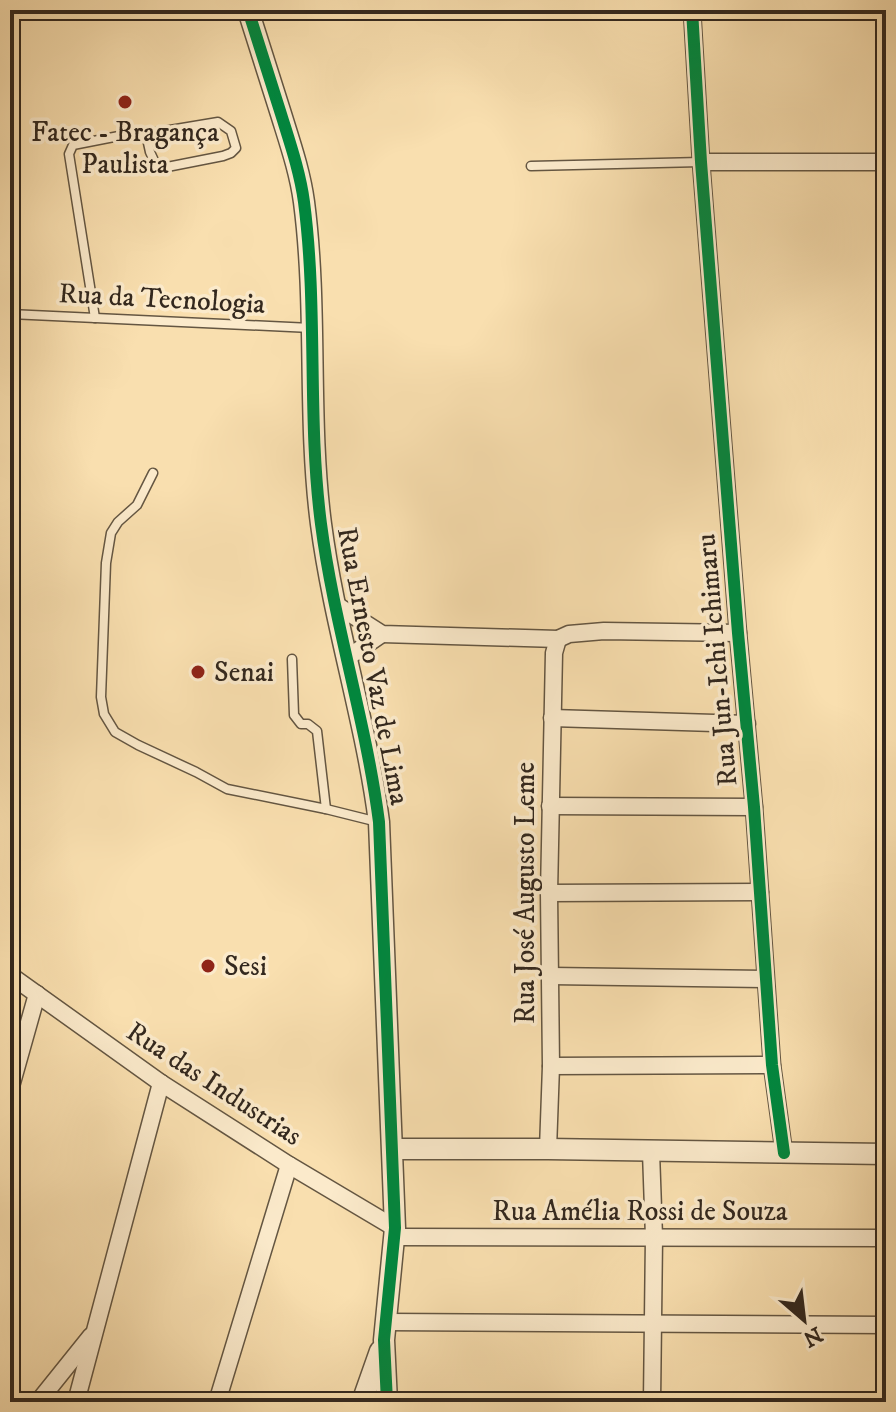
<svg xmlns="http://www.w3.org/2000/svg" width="896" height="1412" font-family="'IM FELL DW Pica',serif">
<rect width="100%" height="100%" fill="#f9dfaf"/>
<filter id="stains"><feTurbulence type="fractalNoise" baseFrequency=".0025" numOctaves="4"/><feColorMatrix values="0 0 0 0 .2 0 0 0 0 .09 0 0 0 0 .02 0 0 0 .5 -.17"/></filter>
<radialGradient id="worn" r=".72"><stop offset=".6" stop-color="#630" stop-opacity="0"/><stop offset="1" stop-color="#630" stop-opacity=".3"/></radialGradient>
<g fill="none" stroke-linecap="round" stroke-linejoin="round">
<defs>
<g id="service">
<path d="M531,166L701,162"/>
<path d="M10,314L311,328"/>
<path d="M95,318L69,154L73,145L119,136L146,134L218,122L231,131L236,148L231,153L223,156L162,168L157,167L150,152L146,134"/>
<path d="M153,473L137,505L118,522L111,533L106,563L101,697L104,714L115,732L138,745L196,772L227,789L326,809L378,822"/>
<path d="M292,659L294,715L301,724H308L317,731L326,809"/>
</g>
<g id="minor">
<path d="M692,10L701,162L738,633L754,807L772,1065L784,1153"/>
<path d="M701,162H886"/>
<path d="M335,604L382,634L558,639L569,634L604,631L738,633"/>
<path d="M347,658L382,634"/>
<path d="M552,718L747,724"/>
<path d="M550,806L754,807"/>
<path d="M549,893L760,892"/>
<path d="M10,975L161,1083L289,1165L395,1228"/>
<path d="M551,976L765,979"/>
<path d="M551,1066L772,1065"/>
<path d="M10,1090L37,994"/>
<path d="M548,1149L551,1066L549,893L554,653L558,639"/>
<path d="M651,1152L654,1237L652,1402"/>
<path d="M394,1237L886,1238"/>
<path d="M386,1322L886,1325"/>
<path d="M38,1402L91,1336"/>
<path d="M76,1402L161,1083"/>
<path d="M217,1402L289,1165"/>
</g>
<g id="tertiary">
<path d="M248,10C259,45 270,80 281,114C290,143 300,172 304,202C318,309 307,417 321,524C334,624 366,721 379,822L395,1228L384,1340L387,1402"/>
<path d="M393,1149H548L886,1154"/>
<path d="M362,1402L380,1351"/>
</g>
</defs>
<use href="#service" stroke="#645642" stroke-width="11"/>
<use href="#minor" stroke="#645642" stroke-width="19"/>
<use href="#tertiary" stroke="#645642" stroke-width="23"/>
<use href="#service" stroke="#fbeacb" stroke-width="8"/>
<use href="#minor" stroke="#fbeacb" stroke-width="16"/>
<use href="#tertiary" stroke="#fbeacb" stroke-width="20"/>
<defs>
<g id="cycleway">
<path d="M248,10C259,45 270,80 281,114C290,143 300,172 304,202C318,309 307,417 321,524C334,624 366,721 379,822L395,1228L384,1340L387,1402"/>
<path d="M692,10L701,162L738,633L754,807L772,1065L784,1153"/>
</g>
</defs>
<use href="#cycleway" stroke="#fbeacb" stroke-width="17"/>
<use href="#cycleway" stroke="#00873e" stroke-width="12"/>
</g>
<g fill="#8f2418" stroke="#fbeacb" stroke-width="3">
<circle cx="125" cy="102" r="8"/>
<circle cx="198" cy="672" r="8"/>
<circle cx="208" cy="966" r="8"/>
</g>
<g text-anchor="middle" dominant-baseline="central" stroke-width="7" stroke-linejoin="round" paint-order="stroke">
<g font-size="28" fill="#33281e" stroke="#fbeacb" text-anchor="start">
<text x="125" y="132" text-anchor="middle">Fatec - Bragança<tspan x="125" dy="32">Paulista</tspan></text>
<text x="214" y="672">Senai</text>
<text x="224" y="966">Sesi</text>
</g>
<g font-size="28" fill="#33281e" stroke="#fbeacb">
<text transform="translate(162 299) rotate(3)">Rua da Tecnologia</text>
<text transform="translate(717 660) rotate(-95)">Rua Jun-Ichi Ichimaru</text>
<text transform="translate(373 666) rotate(79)">Rua Ernesto Vaz de Lima</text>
<text transform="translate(525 893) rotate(-90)">Rua José Augusto Leme</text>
<text transform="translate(214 1084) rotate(33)">Rua das Industrias</text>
<text x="640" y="1211">Rua Amélia Rossi de Souza</text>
</g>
</g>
<rect width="896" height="1412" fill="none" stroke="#f9dfaf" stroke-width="40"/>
<rect x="12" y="12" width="872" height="1388" fill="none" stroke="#33281e" stroke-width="4"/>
<rect x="20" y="20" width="856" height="1372" fill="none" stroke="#33281e" stroke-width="2"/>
<g transform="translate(804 1320) rotate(152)" stroke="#fbeacb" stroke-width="6" paint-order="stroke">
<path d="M0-6L14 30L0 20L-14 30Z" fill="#33281e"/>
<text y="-12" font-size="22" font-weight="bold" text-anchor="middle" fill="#33281e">N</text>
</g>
<rect width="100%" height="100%" filter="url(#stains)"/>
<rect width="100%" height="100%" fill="url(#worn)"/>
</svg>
